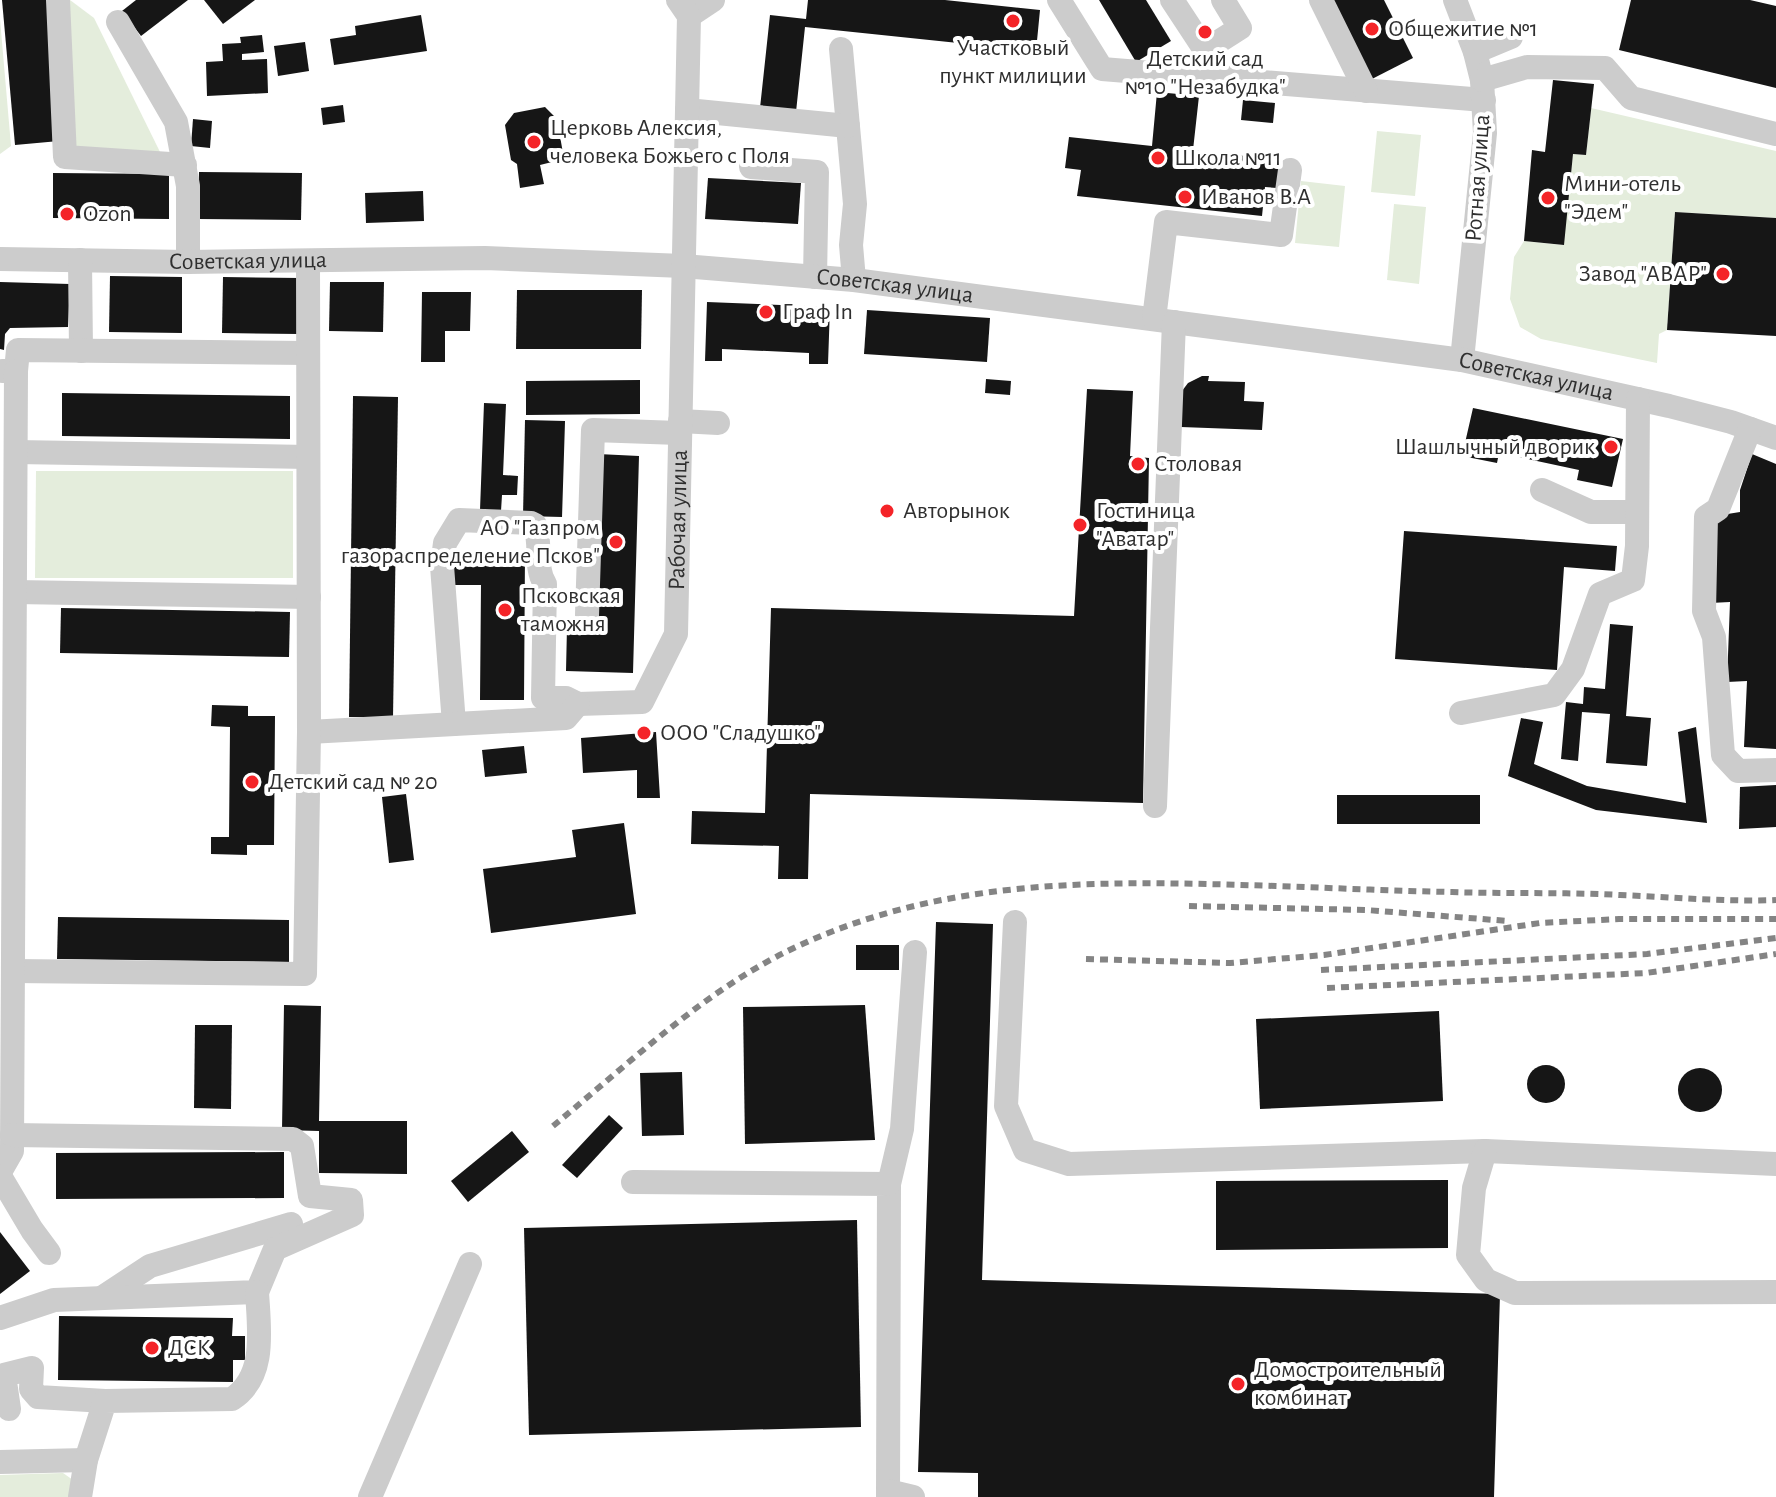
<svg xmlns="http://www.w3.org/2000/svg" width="1776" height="1497" font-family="'Alegreya Sans',sans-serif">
<rect width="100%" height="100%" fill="#fff"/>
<g fill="#e4eddc">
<path d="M64,0H70L94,18L161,154L71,151Z"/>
<path d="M0,19L11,146L0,154Z"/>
<path d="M1591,108L1776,151V218L1675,212L1667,330L1659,334L1657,363L1541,339L1520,327L1510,299L1514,257L1524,241L1563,245L1573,154L1586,155Z"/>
<path d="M1377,131L1421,135L1415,196L1371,192Z"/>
<path d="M1301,181L1345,186L1339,247L1295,243Z"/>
<path d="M1394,204L1426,207L1419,284L1387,280Z"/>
<path d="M36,471H293V578H35Z"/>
<path d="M63,1473L73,1480L70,1497H0V1475Z"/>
</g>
<g fill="#161616">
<path d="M2,0H47L59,141L15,145Z"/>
<path d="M136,0H188L141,36L122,11Z"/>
<path d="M204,0H255L223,24Z"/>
<path d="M808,0H945L1040,10L1036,51L805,27L796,112L760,108L770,15L806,19Z"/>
<path d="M1099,0H1146L1171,41L1136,62Z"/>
<path d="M1330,0H1384L1413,58L1370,80Z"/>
<path d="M1631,0H1750L1776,6V88L1619,50Z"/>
<path d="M421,15L427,51L334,65L330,39L356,35L355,26Z"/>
<path d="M262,35L264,52L242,54V60L267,59L268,93L207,96L206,62L223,61L222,44L241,43L240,37Z"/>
<path d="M305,42L309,71L278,76L274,46Z"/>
<path d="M1553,80L1594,84L1586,155L1573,154L1564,245L1524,241L1532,150L1545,152Z"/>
<path d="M1157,92L1199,96L1193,150L1280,160L1277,188L1265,187L1262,216L1077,196L1081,170L1065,168L1069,137L1152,146Z"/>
<path d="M1243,100L1275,103L1273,123L1241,120Z"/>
<path d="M343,105L345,122L323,125L321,108Z"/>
<path d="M545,107L557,119L564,159L540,165L544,184L520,188L517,164L511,160L505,125L514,113Z"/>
<path d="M193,119L212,121L210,148L191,146Z"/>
<path d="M199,172L302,173L301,220L198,219Z"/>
<path d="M53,173L169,174V219L53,218Z"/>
<path d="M708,178L801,183L798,224L705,219Z"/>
<path d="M423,191L424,221L366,223L365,193Z"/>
<path d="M1675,212L1776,218V336L1667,330Z"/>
<path d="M110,276L182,277V333L109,332Z"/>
<path d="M223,277L300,278L299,334L222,333Z"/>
<path d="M0,282L70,284L68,327L10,328L5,334L4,350L0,349Z"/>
<path d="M330,282H384L383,332L329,331Z"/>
<path d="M517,290H642L641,349H516Z"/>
<path d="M422,292H471L470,331H445V362H421Z"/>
<path d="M707,302L830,307L828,364H809V353L722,349V361H705Z"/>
<path d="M867,310L990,318L987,362L864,354Z"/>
<path d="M1202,376H1209L1208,381L1245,382L1244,401L1264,402L1262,430L1181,427L1182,391L1188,383Z"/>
<path d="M986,379L1011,381L1010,395L985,393Z"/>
<path d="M640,380V414L526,415V381Z"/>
<path d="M1087,389L1133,391L1130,456L1149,458L1143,803L810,794L808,879H778L779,846L691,844L692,811L765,813L771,608L1074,616Z"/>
<path d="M62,393L290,396V439L62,436Z"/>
<path d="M353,396L398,397L393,717H349Z"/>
<path d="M484,403L506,404L503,475L518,476L517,495H502L501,511L480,510Z"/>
<path d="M1473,408L1623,439L1612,487L1577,480L1579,470L1499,453L1497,463L1462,456Z"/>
<path d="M525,420L565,421L562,517L523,516Z"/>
<path d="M598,454L639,456L633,673L566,671L567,627L593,628Z"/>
<path d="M1752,454L1776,464V749L1744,747L1747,681L1727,682L1730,602L1710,603L1715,516L1740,512V490Z"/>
<path d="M1404,531L1617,546L1615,571L1564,567L1557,670L1395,659Z"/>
<path d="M454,553H525L524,700H480L481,585H454Z"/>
<path d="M61,608L290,612L289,657L60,653Z"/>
<path d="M1610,624L1633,626L1626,716L1651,718L1647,766L1606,763L1610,714L1582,712L1578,761L1561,759L1566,702L1583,704L1584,687L1605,689Z"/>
<path d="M212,705L248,706V716H275L274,845H247V855L211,854V837H229L230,727L211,726Z"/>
<path d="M1521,718L1543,722L1534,764L1587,786L1686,803L1678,732L1696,727L1707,823L1596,810L1508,776Z"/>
<path d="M656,732L660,798H637V770L583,773L581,738Z"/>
<path d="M524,746L527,773L485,777L482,750Z"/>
<path d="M1776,785V827L1739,829L1740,787Z"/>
<path d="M406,794L414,860L389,863L382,797Z"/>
<rect x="1337" y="795" width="143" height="29"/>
<path d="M624,823L636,914L491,933L483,869L576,857L572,830Z"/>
<path d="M58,917L289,920V962L57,959Z"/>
<path d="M936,922L993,924L982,1280L1500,1294L1494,1497H978V1473L918,1472Z"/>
<rect x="856" y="945" width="43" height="25"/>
<path d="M284,1005L321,1006L319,1121H407V1174L319,1173V1131L282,1130Z"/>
<path d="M865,1005L875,1140L745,1144L743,1007Z"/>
<path d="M1439,1011L1443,1101L1260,1109L1256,1019Z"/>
<path d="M195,1025H232L231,1109L194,1108Z"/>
<circle cx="1546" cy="1084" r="19"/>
<circle cx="1700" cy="1090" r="22"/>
<path d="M682,1072L684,1135L642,1136L640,1073Z"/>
<path d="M609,1115L623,1128L577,1178L562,1165Z"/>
<path d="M512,1131L529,1152L468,1202L451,1181Z"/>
<path d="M284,1152V1198L56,1199V1153Z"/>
<path d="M1448,1180V1248L1216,1250V1181Z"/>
<path d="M857,1220L861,1427L529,1435L524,1228Z"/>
<path d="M0,1232L30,1271L0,1294Z"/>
<path d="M59,1316L233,1318L232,1336H245V1360H233V1382L58,1380Z"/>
</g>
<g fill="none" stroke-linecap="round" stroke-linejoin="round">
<g stroke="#ccc" stroke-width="24">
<path d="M58,0L65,157L185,165"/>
<path d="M1059,0L1102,69L1484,100"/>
<path d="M1172,0L1224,79"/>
<path d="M1321,0L1366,91"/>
<path d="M1455,0L1475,52L1482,80L1485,133L1462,360"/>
<path d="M689,16L713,0"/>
<path d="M118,22L176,122L188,186V262"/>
<path d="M841,49L855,204L851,245L854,280"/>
<path d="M1204,51L1240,28L1223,0"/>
<path d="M1475,52L1511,37"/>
<path d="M1482,80L1527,67L1605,68L1631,98L1776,134"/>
<path d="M687,110L848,126"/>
<path d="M751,167L817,172L815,277"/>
<path id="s1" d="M0,259L188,262L485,258L683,266L854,280L1462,360L1669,406L1731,422L1776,438"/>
<path d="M80,260L81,351"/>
<path d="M1154,319L1166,222L1281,235L1290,170"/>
<path d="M2,371H16L18,350L308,353"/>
<path d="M680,421L718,423"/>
<path d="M1750,429L1718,509L1706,517L1704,611L1714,637L1723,755L1738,771L1776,770"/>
<path d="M16,452L308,457"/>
<path d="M1542,490L1591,512H1637"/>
<path d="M15,592L309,597"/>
<path d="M587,615L593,430L679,433"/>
<path d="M1461,713L1554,695L1573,669L1600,594L1633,580L1637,546L1638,399"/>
<path id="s2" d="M454,724L442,566L445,543L459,520L531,523L535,525C542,545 534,566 545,584L543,698H566L578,704L642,702L676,634L689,16L678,0"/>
<path d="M309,732L566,718L578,704"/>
<path d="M1155,806L1174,322"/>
<path d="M1015,922L1006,1106L1025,1150L1069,1164L1485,1151L1776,1164"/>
<path d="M13,971L305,974L309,732L308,261"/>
<path d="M1485,1151L1474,1188L1468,1255L1486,1280L1515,1293L1776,1292"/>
<path d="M0,1172L12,1151L16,371"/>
<path d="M0,1176L32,1230L49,1253"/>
<path d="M633,1182L889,1184L888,1497"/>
<path d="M889,1184L902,1129L915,952"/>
<path d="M103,1297L150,1266L291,1224"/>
<path d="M0,1318L54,1300L257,1292L275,1249L352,1215L351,1200L310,1196L302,1146L293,1139L12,1135"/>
<path d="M9,1409L4,1375L32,1368L31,1389L38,1397L105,1401"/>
<path d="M0,1462L86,1460"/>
<path d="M888,1491L913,1497"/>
<path d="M80,1497L86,1460L105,1401L232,1399C267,1376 259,1329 257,1292"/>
<path d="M370,1497L470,1264"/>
</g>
<g stroke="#848484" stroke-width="6" stroke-dasharray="8 6" stroke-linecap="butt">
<path d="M1189,906L1366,910L1508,921"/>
<path d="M1086,959L1230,963L1324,955L1540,923L1619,919H1776"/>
<path d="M1321,970L1647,954L1776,938"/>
<path d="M1327,988L1646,973L1776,954"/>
<path d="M553,1126C631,1062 707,988 798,946C951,875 1113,881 1276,886C1335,888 1393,891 1452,892C1508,894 1564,892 1620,895C1673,897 1724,902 1776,900"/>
</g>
</g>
<g fill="#f42428" stroke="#fff" stroke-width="3">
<circle cx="1013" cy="21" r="8"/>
<circle cx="1372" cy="29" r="8"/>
<circle cx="1205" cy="32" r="8"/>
<circle cx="534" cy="142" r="8"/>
<circle cx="1158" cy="158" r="8"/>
<circle cx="1185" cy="197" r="8"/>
<circle cx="1548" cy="198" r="8"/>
<circle cx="67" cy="214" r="8"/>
<circle cx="1723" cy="274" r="8"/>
<circle cx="766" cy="312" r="8"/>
<circle cx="1611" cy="447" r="8"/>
<circle cx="1138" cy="464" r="8"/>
<circle cx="887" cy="511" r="8"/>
<circle cx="1080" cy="525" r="8"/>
<circle cx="616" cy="542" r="8"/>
<circle cx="505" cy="610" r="8"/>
<circle cx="644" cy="733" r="8"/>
<circle cx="252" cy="782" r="8"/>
<circle cx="152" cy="1348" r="8"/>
<circle cx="1238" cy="1384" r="8"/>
</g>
<g text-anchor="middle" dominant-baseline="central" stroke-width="8" stroke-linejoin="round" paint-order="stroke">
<g font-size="24" fill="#2f2f2f" stroke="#fff" text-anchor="start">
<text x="1388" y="29">Общежитие №1</text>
<text x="1013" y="48" text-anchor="middle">Участковый<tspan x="1013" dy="28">пункт милиции</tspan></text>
<text x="1205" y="59" text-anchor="middle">Детский сад<tspan x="1205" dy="28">№10 "Незабудка"</tspan></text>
<text x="550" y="128">Церковь Алексия,<tspan x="550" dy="28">человека Божьего с Поля</tspan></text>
<text x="1174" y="158">Школа №11</text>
<text x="1564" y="184">Мини-отель<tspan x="1564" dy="28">"Эдем"</tspan></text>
<text x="1201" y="197">Иванов В.А</text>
<text x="83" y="214">Ozon</text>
<text x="1707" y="274" text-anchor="end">Завод "АВАР"</text>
<text x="782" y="312">Граф In</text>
<text x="1595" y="447" text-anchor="end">Шашлычный дворик</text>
<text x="1154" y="464">Столовая</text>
<text x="903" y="511">Авторынок</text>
<text x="1096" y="511">Гостиница<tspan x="1096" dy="28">"Аватар"</tspan></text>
<text x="600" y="528" text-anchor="end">АО "Газпром<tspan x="600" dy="28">газораспределение Псков"</tspan></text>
<text x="521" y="596">Псковская<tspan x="521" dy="28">таможня</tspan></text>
<text x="660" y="733">ООО "Сладушко"</text>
<text x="268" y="782">Детский сад № 20</text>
<text x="168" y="1348">ДСК</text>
<text x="1254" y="1370">Домостроительный<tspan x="1254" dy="28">комбинат</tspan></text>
</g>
<g font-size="24" fill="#2f2f2f" stroke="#fff">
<text transform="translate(1478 178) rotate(-86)">Ротная улица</text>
<text stroke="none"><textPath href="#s1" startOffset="248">Советская улица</textPath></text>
<text stroke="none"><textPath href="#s1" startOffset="896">Советская улица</textPath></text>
<text stroke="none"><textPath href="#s1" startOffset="1544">Советская улица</textPath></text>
<text stroke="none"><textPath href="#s2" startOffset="750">Рабочая улица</textPath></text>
</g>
</g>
</svg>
